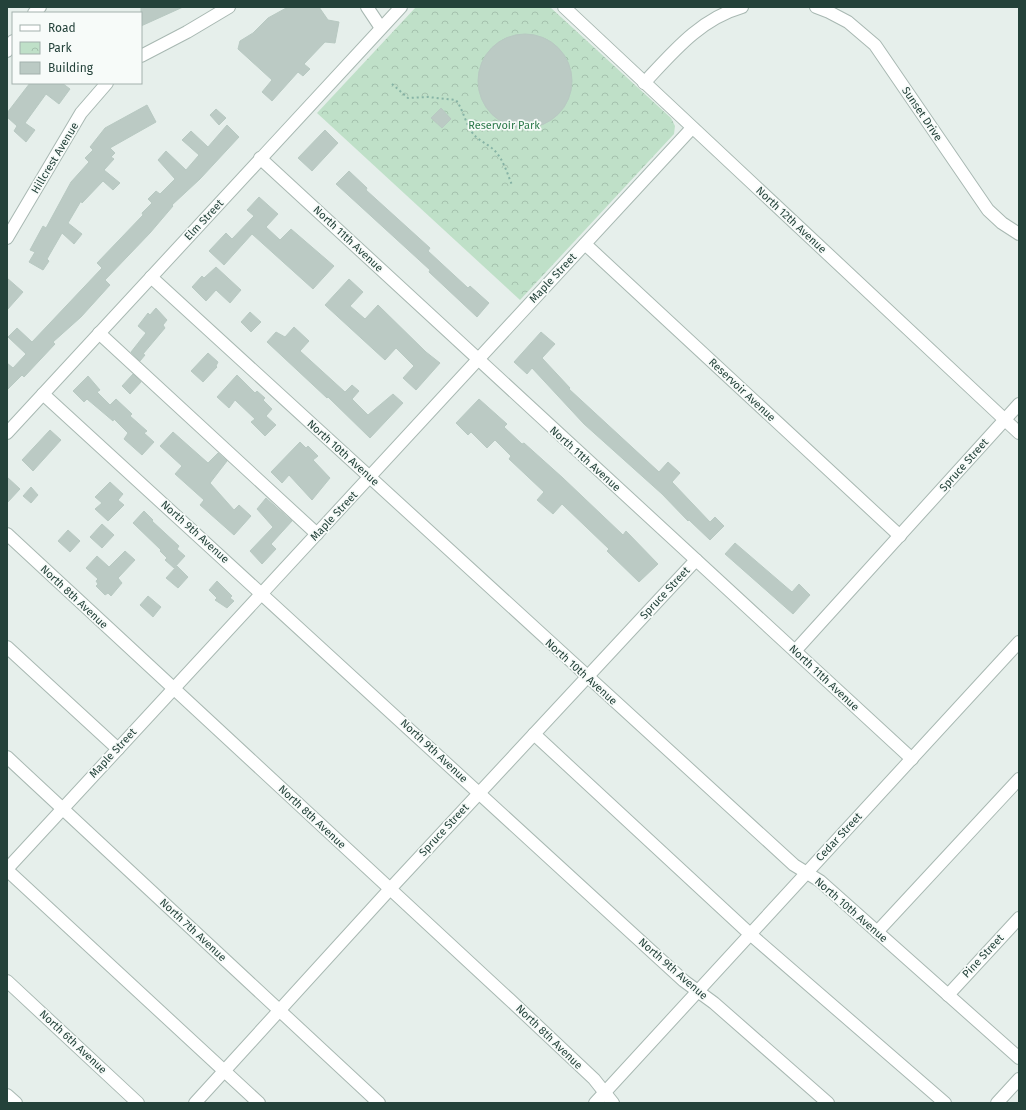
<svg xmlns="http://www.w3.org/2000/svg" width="1026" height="1110" font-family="'Fira Sans',sans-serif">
<defs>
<pattern id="park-crowns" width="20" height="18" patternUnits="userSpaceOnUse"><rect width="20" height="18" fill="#bfe0c8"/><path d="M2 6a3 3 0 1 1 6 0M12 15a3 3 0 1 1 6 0" fill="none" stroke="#a4c1ad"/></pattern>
</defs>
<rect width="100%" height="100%" fill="#e6efeb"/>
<path fill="url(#park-crowns)" d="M416,7H550L671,118L675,126L674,134L520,300L317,113Z"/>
<g fill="#bbcac4" stroke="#b8c9c2">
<path d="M141,7H183L141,26Z"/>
<path d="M288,7H319L328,20L339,22L335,43L325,42L304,64L310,69L303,76L298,72L272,101L262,92L272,80L238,49L240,41L253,33L268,18Z"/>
<circle cx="525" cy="81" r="47"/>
<path d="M30,83H62L70,89L59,104L46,94L25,123L35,130L26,142L14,131L17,126L7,117V113Z"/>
<path d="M147,105L156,122L110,148L115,153L111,157L114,159L104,170L120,183L113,190L103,181L82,203L81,201L68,223L82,234L74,244L62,233L47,259L49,261L43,270L29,262L35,252L30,250L43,226L46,228L71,182L89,162L85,158L93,150L90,147L105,128Z"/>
<path d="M441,108L451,119L442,128L431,118Z"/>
<path d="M216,109L226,118L219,125L210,115Z"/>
<path d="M227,125L239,137L200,179L172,205L173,206L150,233L105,280L110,285L81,317L53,342L55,344L24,377L22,375L7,390V363L13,368L26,354L8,337L17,328L32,342L102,268L97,263L143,215L142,213L152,203L148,199L156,191L160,194L175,179L158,160L166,151L186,170L199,155L182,140L191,131L208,147Z"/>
<path d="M325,130L338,143L312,171L298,158Z"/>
<path d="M349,171L367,188L366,190L430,248L428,251L468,288L470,286L489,303L477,317L429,272L430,270L336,184Z"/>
<path d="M259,197L278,214L266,227L280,240L291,229L334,266L313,289L252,234L224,265L209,251L226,233L232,239L254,216L247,210Z"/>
<path d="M216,267L241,290L230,303L216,290L206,301L192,287L202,276L204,278Z"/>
<path d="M7,278L23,292L7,310Z"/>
<path d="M349,279L363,292L350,306L365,319L378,305L426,352L440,363L416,390L403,378L414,366L396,348L385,360L325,305Z"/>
<path d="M156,308L167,320L163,325L165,328L143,354L145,355L140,361L131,352L146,333L138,326L148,313L150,315Z"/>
<path d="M250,312L261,322L251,332L241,322Z"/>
<path d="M294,327L309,341L300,351L345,392L352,385L359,391L352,399L368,415L393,394L403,403L370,438L328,397L327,398L267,342L276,332L285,337Z"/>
<path d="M541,332L555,344L542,358L570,388L569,389L659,472L668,462L680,473L672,482L710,522L715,517L724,526L710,540L689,520L688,521L662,494L584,424L532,368L527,374L514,362Z"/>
<path d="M208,353L218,362L216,366L217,367L203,382L191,371Z"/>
<path d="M133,374L141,382L130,394L122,386Z"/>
<path d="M237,375L255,393L257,391L265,398L263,400L272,409L266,416L276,425L265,436L251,422L255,419L235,400L229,408L217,397Z"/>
<path d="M88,376L100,390L97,392L110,405L116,399L132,414L130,416L147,431L144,433L154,442L142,455L124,439L128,433L114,419L113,421L87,399L84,402L73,391Z"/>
<path d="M479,399L507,424L504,427L522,444L524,443L563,478L623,535L626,531L658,564L639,582L607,551L609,549L562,504L553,514L537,500L544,492L509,459L511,456L495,440L487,448L471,432L468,435L456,423Z"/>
<path d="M50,430L61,440L33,471L22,460Z"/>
<path d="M173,432L208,463L218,453L227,461L210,483L234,510L239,505L251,516L234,535L200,505L204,500L175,474L182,466L160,446Z"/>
<path d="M300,442L306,448L308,446L318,456L313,460L330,478L312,500L289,475L282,483L271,472Z"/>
<path d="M7,477L20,489L7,503Z"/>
<path d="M110,482L123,494L118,500L124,505L108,521L95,509L102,503L95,497Z"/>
<path d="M31,487L38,495L31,503L23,496Z"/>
<path d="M266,498L292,521L271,544L276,549L262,564L250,551L273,527L257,509Z"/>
<path d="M144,511L153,520L152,521L179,546L177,549L185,556L174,568L165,560L167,558L160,551L161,550L133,523Z"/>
<path d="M102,524L114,535L102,548L90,537Z"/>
<path d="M68,530L80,541L70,552L58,541Z"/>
<path d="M735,543L792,592L799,584L810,595L793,614L725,554Z"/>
<path d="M125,551L135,560L118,578L122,583L111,596L108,593L105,595L96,586L98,584L96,581L98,579L86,568L97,556L109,567Z"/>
<path d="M177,566L188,577L178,588L166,578Z"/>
<path d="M217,581L232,596L230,598L234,601L227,608L215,600L217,598L209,590Z"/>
<path d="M148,596L161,607L153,617L140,605Z"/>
</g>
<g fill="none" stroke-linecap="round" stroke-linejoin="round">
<defs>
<g id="minor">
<path d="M367,7L381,28"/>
<path d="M564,7L1019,433"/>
<path d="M816,7L829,12L848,22L875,45L988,210L1002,223L1019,234"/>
<path d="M34,13L40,7"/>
<path d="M7,51L13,41"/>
<path d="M141,56L187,32L229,7"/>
<path d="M644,83C673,52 700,19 742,7"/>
<path d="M260,158L912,759"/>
<path d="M7,238L81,113L107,83"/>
<path d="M585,244L900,536"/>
<path d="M151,277L794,865L820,881L1019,1058"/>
<path d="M99,333L317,534"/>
<path d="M43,394L684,981L714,1003L828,1103"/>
<path d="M7,433L401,7"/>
<path d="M7,534L509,999L594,1079L613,1103"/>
<path d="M7,647L118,749"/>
<path d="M795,651L1019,404"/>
<path d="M534,734L750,934L945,1103"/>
<path d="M7,757L379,1103"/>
<path d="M7,869L692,128"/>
<path d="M7,870L259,1103"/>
<path d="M877,932L1019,779"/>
<path d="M7,981L138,1103"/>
<path d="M948,995L1019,918"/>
<path d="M7,1095L16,1103"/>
<path d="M195,1103L390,889L696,560"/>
<path d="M595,1103L1019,642"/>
<path d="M997,1103L1019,1079"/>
</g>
</defs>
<use href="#minor" stroke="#a8b8b2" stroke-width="14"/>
<path stroke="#86b3a5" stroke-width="2" stroke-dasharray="2 3" stroke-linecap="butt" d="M392,84L408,98L428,97L456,100C463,110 465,121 471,131C477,140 486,143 493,149C503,158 507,173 512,185"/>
<use href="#minor" stroke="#fff" stroke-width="12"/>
</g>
<g text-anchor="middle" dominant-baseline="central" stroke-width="3.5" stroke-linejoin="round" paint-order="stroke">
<g font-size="11" fill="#24423a" stroke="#f7fbf9">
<text transform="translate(922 114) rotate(56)">Sunset Drive</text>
<text transform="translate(55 158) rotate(-59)">Hillcrest Avenue</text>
<text transform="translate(204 220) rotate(-47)">Elm Street</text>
<text transform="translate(791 220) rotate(43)">North 12th Avenue</text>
<text transform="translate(348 239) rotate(43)">North 11th Avenue</text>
<text transform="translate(553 278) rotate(-47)">Maple Street</text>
<text transform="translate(742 390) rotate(43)">Reservoir Avenue</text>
<text transform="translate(343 453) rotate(42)">North 10th Avenue</text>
<text transform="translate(585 459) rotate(42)">North 11th Avenue</text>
<text transform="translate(964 465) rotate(-48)">Spruce Street</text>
<text transform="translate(334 516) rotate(-47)">Maple Street</text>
<text transform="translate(195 532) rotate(42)">North 9th Avenue</text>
<text transform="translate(665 593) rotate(-47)">Spruce Street</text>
<text transform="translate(74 597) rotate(43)">North 8th Avenue</text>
<text transform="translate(581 672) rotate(42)">North 10th Avenue</text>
<text transform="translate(824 678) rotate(43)">North 11th Avenue</text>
<text transform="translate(434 751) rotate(43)">North 9th Avenue</text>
<text transform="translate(113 753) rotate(-47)">Maple Street</text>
<text transform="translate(312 817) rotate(43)">North 8th Avenue</text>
<text transform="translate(444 830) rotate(-47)">Spruce Street</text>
<text transform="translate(839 837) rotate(-47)">Cedar Street</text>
<text transform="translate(851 910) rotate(41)">North 10th Avenue</text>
<text transform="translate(193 930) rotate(43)">North 7th Avenue</text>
<text transform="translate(983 956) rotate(-47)">Pine Street</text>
<text transform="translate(673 969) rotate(41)">North 9th Avenue</text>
<text transform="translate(549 1037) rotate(44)">North 8th Avenue</text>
<text transform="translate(73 1042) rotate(43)">North 6th Avenue</text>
</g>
<g font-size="11" fill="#2d7a4b" stroke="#f7fbf9">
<text x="504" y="125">Reservoir Park</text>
</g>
</g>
<rect width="1026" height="1110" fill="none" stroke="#24423a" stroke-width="16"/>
<rect x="12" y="12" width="130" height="72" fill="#f7fbf9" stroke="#a3b1ad"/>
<rect x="20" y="25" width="20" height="6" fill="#ffffff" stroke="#a3b1ad"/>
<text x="48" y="32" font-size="12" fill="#24423a">Road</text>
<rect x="20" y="42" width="20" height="12" fill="url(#park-crowns)" stroke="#a3b1ad"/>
<text x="48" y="52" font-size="12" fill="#24423a">Park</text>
<rect x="20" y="62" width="20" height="12" fill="#bbcac4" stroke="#a3b1ad"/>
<text x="48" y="72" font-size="12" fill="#24423a">Building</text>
</svg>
